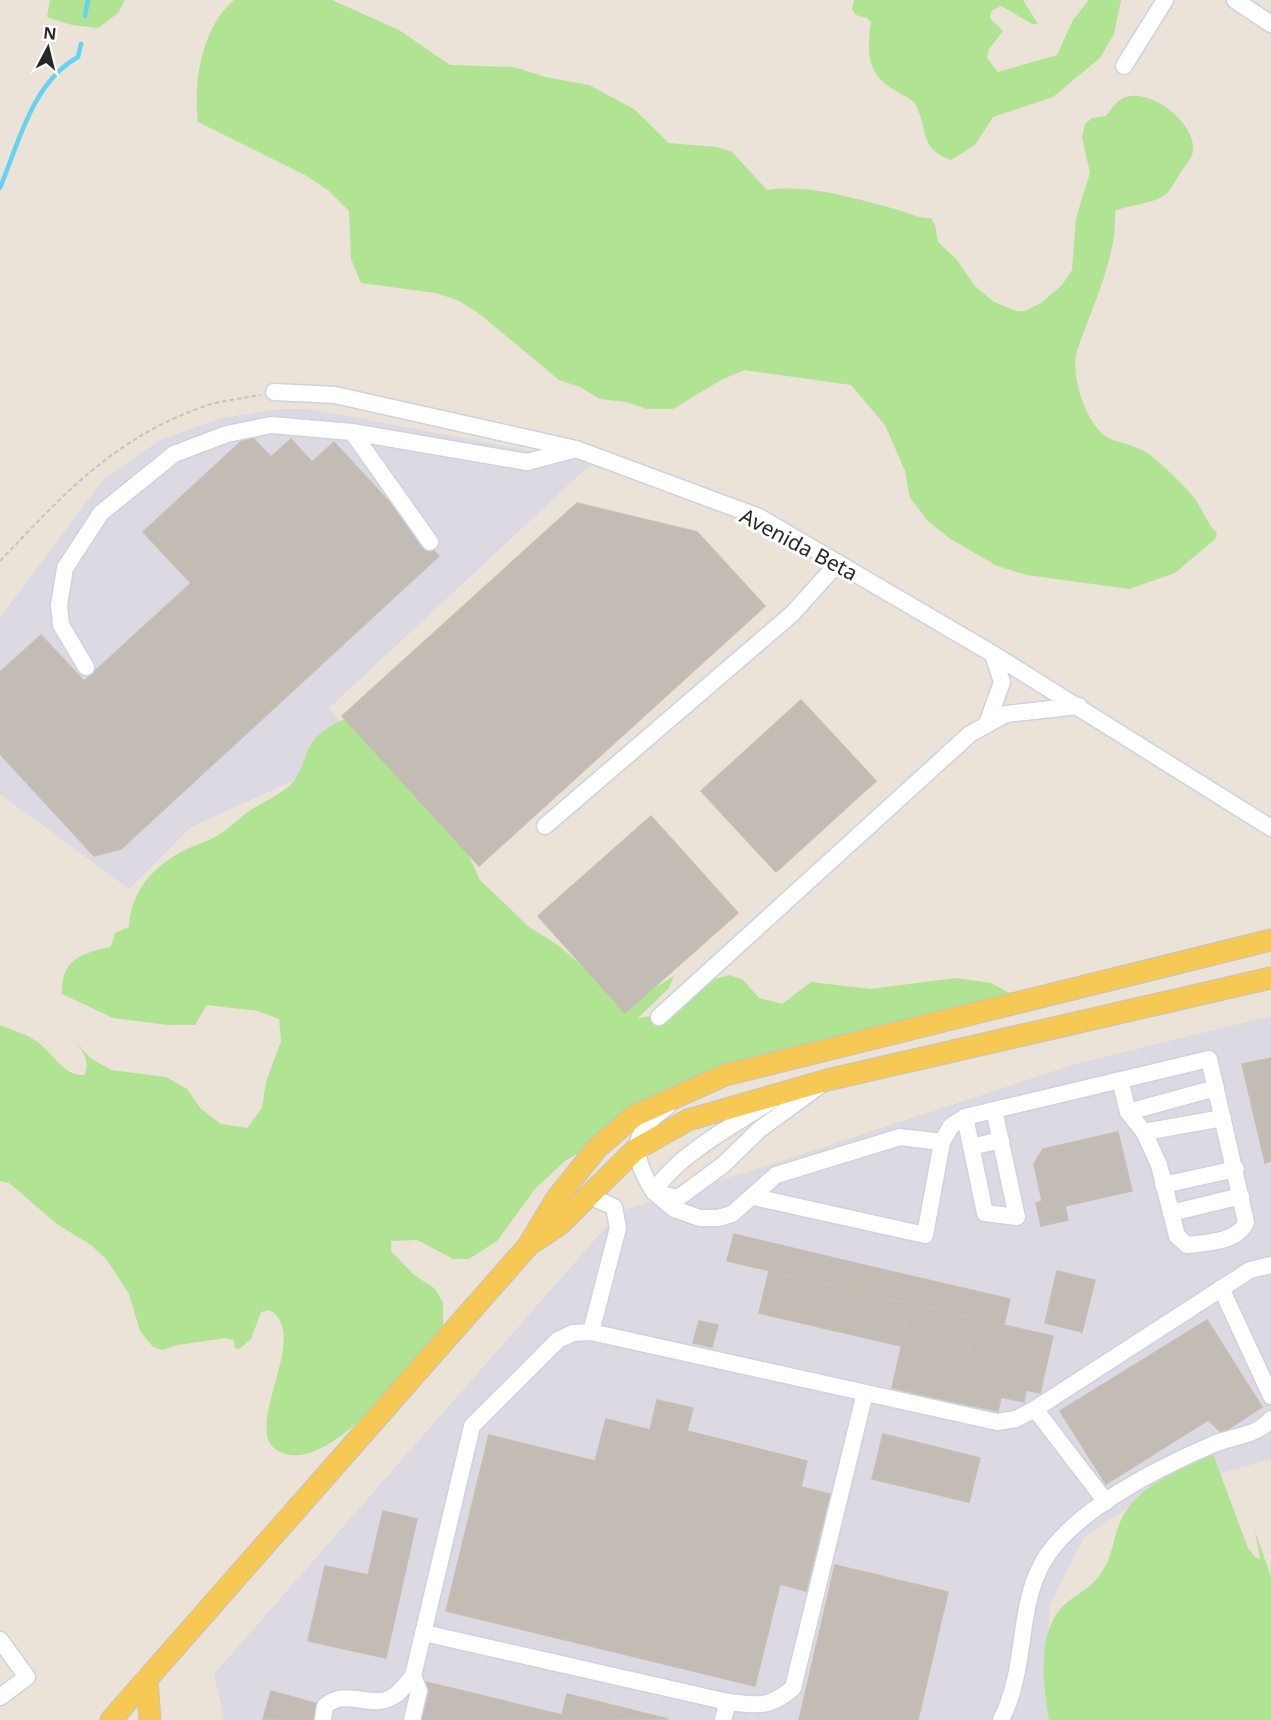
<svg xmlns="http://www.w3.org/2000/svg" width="1271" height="1720" font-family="'Noto Sans',sans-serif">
<rect width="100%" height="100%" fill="#ebe2d8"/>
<g fill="#dcd9e3">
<path d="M281,409H311L592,463L329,708L363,749L191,827L129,889L0,794V618L102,481L160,440L222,418Z"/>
<path d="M1271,1016V1459L1144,1495L1083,1539L1050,1605L1044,1694L1055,1720H224L214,1674L620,1211L782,1161L1072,1065Z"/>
</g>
<g fill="#b1e492">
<path d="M50,0H125L118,13L98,28L72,25L47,17Z"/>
<path d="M234,0H332L399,30L450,65L514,67L545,77L589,85L634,109L669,143L716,147L732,152L767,190C811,184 852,198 895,209C908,212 917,219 931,218L935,225L938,242L957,260L974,285L994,302L1016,311H1025L1041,303L1062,285L1072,270L1076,218L1090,173L1082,137L1085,124L1092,118L1106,116C1112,109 1116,100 1126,97C1152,89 1196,123 1193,151C1192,159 1183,168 1179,175C1175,181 1172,189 1166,194C1152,205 1131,204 1115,211C1117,260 1092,305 1077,351C1070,375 1086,424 1107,437C1124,446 1138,443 1156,460C1169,471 1184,485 1195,499C1203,510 1207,524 1217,533L1215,539L1175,573L1129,589L1027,575L997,566L949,538L929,522L910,498L905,471L885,425L851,385L744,370L721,380L673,409H647L626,402L600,399L580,387L559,380L477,312L457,300L436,293L361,283L351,259L349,211L329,191L305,175L198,122C193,82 202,27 234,0Z"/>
<path d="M854,0H1023L1038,24H1032L1001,6L991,11L990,18L1003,31L989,49L987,58L998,72L1057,55L1073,20L1089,0H1121L1114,34L1100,58L1053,97L993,117L975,145L951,160C918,149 929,128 915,104C911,98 902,95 896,91C866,74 867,53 871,22L867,18L856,15L852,9Z"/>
<path d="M358,716L457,830L480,880L529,927L558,945L609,989L639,997L674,976L669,988L637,1019L654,1015L699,983L730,975L743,980L759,998L782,1004L811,982L871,989L955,978L991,983L1030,1004L1020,1012L997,1019L941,1027L710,1078L565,1161L535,1189L497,1241L469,1259H453L417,1240L391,1241V1251L414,1275L434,1288L443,1302V1328C413,1361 331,1476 280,1452C237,1433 314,1333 269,1310L261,1312L251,1339L239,1349L235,1348L234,1340L226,1338L177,1345L163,1350L153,1347L140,1331L129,1294L107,1260L91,1245L57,1224L9,1183L0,1181V1025C12,1030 29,1035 39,1043C53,1054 64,1076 84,1075C92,1062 80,1046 71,1036L90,1058L111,1070L166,1077L187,1089L201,1109L221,1124L247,1128L262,1108L266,1082L281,1041L279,1019L258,1011L207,1005L195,1025H169L113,1018L62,994C61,959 82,953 111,947L115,933L129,927C130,892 154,865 185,850C198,844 212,840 223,832C233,825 242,816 252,809C264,802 277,796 288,787C299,778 302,765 307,752C316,731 337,720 358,716Z"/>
<path d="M1213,1454L1248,1548L1255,1557L1260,1559L1255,1531L1271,1577V1720H1049C1043,1685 1036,1632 1064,1605C1077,1594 1092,1587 1102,1572C1113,1556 1113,1537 1121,1520C1137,1485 1180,1470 1213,1454Z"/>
</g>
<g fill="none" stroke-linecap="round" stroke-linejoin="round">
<g stroke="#66d2f2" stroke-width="4.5">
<path d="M85,16L88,0"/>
<path d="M0,188C19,142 32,83 78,57L81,44"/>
</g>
</g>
<g fill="#c2bcb5" stroke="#c6beb2" stroke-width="1.5">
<path d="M249,434L271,457L291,439L312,462L334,442L439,556L121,849L94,856L0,754V672L41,635L84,681L191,583L143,532Z"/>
<path d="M577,503L697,532L765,606L479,866L342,716Z"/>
<path d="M801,700L876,781L776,872L701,791Z"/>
<path d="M651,816L738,913L625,1013L538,916Z"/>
<path d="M1271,1058V1161L1265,1163L1242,1064Z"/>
<path d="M1118,1132L1132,1191L1065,1206L1068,1220L1041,1226L1036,1203L1042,1201L1034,1164L1043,1149Z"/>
<path d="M734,1234L868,1266L862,1292L727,1261Z"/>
<path d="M868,1266L1010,1299L1004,1325L862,1292Z"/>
<path d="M769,1271L911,1304L901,1346L759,1313Z"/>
<path d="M1057,1271L1095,1280L1082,1332L1045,1323Z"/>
<path d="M911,1304L977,1319L958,1403L892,1388Z"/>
<path d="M977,1319L1053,1336L1040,1393L1026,1390L1024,1402L1001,1397L998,1411L958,1403Z"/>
<path d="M1207,1320L1262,1407L1222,1433L1208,1420L1106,1484L1060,1411Z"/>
<path d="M699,1321L718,1325L712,1347L693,1343Z"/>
<path d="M657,1400L693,1408L687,1431L807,1461L801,1487L830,1494L806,1591L780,1584L755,1686L446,1611L489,1435L595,1461L606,1419L650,1430Z"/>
<path d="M883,1434L980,1458L969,1502L872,1479Z"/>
<path d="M383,1511L417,1519L386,1658L308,1641L325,1566L368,1575Z"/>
<path d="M835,1565L948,1592L918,1720H799Z"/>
<path d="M426,1682L562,1715L567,1694L668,1719L417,1720Z"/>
<path d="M271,1691L325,1706L321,1720L263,1719Z"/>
</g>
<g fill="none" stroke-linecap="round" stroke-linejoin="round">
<defs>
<g id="minor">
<path d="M1235,0L1271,24"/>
<path d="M1124,66L1165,0"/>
<path d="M274,392L335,395L576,449L759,517L993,654L1271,828"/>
<path d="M352,432L430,542"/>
<path d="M86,667L61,625L59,605L65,568L101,513L174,454L227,434L271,425L352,432L527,462L573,450"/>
<path d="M987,724L1002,682L993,654"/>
<path d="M545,826L792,614L838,563"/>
<path d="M659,1017L970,734L1006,714L1079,706"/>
<path d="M772,1100C736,1124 676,1155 654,1192L674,1209L700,1218H718L732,1214L776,1175L900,1137L942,1142"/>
<path d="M667,1107C629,1133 631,1156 654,1192L678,1198L723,1165L760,1129L819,1086"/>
<path d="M1128,1112L1216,1088"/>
<path d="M965,1117L985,1213L1017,1217L994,1110"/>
<path d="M1144,1132L1223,1118"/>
<path d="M971,1147L1001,1140"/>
<path d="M1163,1185L1236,1169"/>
<path d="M587,1195L614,1207L618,1228L591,1332"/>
<path d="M754,1197L925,1235L942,1142L951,1126L965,1117L1209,1059L1246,1222C1238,1242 1207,1243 1187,1245L1177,1236L1159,1165L1144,1132L1128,1112L1120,1080"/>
<path d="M1171,1213L1241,1196"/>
<path d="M1221,1288L1271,1396"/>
<path d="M1035,1409L1106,1502"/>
<path d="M424,1633L728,1702C758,1705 768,1709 793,1688L865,1393"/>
<path d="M0,1640L27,1677L0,1697"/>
<path d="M323,1720L325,1706C348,1686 372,1713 397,1694C403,1689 408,1681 413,1676L472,1426L558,1340L573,1333L591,1332L997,1422L1016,1419L1035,1409L1250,1270L1271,1265"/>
<path d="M412,1720L419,1691L413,1676"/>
<path d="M723,1720L728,1702"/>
<path d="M1001,1720C1028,1667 1016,1610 1043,1562C1073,1510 1160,1467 1214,1444C1234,1436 1257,1436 1271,1419"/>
</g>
<g id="major">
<path d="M535,1241L559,1225L635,1150L688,1120L827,1080L1271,978"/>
<path d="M147,1680L150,1720"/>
<path d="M111,1720L528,1246L557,1198L597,1148L634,1116L725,1075L1271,940"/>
</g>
</defs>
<use href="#minor" stroke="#cdd2e2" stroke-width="19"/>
<use href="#major" stroke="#c3c3c3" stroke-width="23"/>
<path stroke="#c3c3c3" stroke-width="2" stroke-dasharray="4.5 3" stroke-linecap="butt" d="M0,561C62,496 111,441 197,409C216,401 239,399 260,395"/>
<use href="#minor" stroke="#fff" stroke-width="16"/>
<use href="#major" stroke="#f5c953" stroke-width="21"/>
</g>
<g text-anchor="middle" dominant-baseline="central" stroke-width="6" stroke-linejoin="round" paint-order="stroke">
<g font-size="21" fill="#272727" stroke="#fff">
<text transform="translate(799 544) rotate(28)">Avenida Beta</text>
</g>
</g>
<g transform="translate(48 48) rotate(7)" stroke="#ffffff" stroke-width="4.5" paint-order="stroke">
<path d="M0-4.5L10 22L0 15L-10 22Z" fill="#272727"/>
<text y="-9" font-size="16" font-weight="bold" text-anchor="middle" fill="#272727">N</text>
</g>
</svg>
